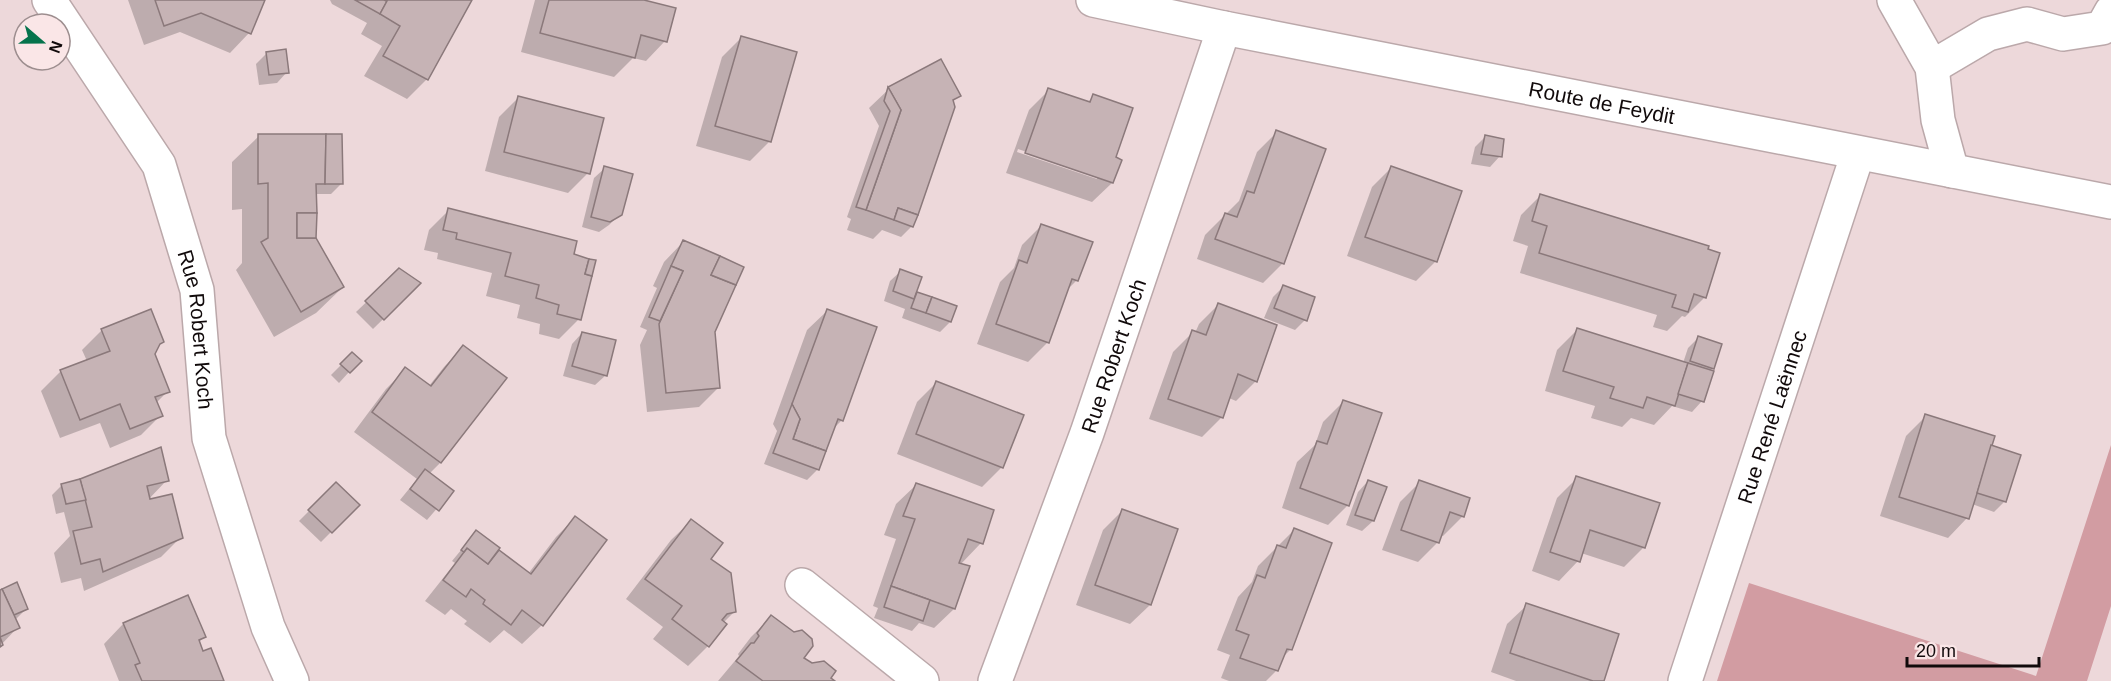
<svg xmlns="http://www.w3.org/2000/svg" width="2111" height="681" font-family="Arial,sans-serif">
<rect width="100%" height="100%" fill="#edd8da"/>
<path fill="#d29ca2" d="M2111,445V606L2087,681H1717L1749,583L2036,676Z"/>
<g fill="#0003" fill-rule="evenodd">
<path d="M128,0H263L249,33L230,53L180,32L144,45Z"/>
<path d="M330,0H471L426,80L407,99L364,76L382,46L361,34L367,23L332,4Z"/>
<path d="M535,0H638L665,41L646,61L633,58L614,77L521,52Z"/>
<path d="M742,37L770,141L750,161L696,146L722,57Z"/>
<path d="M267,53L287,72L277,83L259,85L256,64Z"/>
<path d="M889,89L959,95L952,102L912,226L901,237L882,230L873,239L847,230L851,219L847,217L879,126L869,108Z"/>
<path d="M1049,90L1087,103L1094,96L1112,183L1092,202L1006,173L1029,110ZM1018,149L1097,176V179L1017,152Z"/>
<path d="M519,97L588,173L568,193L485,171L499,117Z"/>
<path d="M1277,132L1283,263L1263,283L1197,259L1205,235L1239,201L1257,152Z"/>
<path d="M259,136L341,184L331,194H315V238L343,287L316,313L274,337L236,270L242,263V209L232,210V162Z"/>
<path d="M1485,137L1500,156L1490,167L1471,164L1475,147Z"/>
<path d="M1392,167L1436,261L1416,281L1347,256L1372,187Z"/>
<path d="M605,168L620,214L609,225L599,232L582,227L594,178Z"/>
<path d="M1541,195L1705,297L1685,317L1682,316L1667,331L1653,327L1657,315L1520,273L1528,246L1513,241L1521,215Z"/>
<path d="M449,210L572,255L579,319L559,339L539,334L540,324L517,318L520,305L486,296L492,273L437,259L438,253L424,250L429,230Z"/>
<path d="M1042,225L1077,280L1066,291L1048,342L1028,362L977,344L1000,282L1014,268L1022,245Z"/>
<path d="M683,242L719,387L699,407L647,412L640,345L647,330L640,327L657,288L653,286L664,262Z"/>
<path d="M400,270L419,284L373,329L356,312Z"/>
<path d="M901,271L915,292L955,307L950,322L940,332L902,318L905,309L884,301L890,281Z"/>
<path d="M1283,287L1305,320L1295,330L1264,318L1273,297Z"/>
<path d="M1218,305L1256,381L1236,401L1229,398L1222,417L1202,437L1149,419L1173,352L1193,332L1195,333L1199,324Z"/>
<path d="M827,311L842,420L832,430L818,469L807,480L764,464L777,431L773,424L807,330Z"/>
<path d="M102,330L157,347L154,354L168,391L156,403L161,415L141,435L110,448L100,423L60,438L41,391L61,371L87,361L82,350Z"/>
<path d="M1577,330L1683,363L1688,348L1698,338L1713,368L1710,371L1702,401L1692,412L1672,406L1654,425L1631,418L1622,427L1591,418L1595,406L1545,391L1557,350Z"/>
<path d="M582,333L606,375L595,385L563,376L572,344Z"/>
<path d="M463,347L505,378L440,463L429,474L452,491L427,520L400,500L417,479L354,432L386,389L406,369L429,386L444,367Z"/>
<path d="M352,354L359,361L339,383L331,375Z"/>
<path d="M937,382L1002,467L982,487L897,454L917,402Z"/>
<path d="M1343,402L1348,505L1328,525L1282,508L1297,462L1315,445L1323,422Z"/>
<path d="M1926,416L1990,447L2005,501L1994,512L1972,504L1967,518L1948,538L1880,516L1906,436Z"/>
<path d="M1577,478L1644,547L1624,567L1581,553L1578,561L1559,581L1532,571L1557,498Z"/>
<path d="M167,480L146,502L181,537L161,557L84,591L81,578L61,583L54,553L70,536L64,512L56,514L52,495L62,485Z"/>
<path d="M1368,481L1373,521L1362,531L1346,525L1358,492Z"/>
<path d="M1420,482L1463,516L1443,536L1440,535L1438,542L1418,562L1382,550L1400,502Z"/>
<path d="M336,484L358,505L321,542L299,521Z"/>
<path d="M916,485L981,543L960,565L954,609L934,628L919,623L912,631L874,618L878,608L873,606L896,539L884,535L896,504Z"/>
<path d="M1122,511L1150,605L1130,624L1076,605L1103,530Z"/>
<path d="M575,518L542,625L522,644L504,630L490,643L464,624L467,621L451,609L445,615L425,601L455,563L452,561L476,532L528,574L556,537Z"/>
<path d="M691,521L734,612L723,623L725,624L708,646L688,666L653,639L663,627L626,599L671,540Z"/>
<path d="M1294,530L1290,650L1281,659L1276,671L1266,681H1229L1221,678L1230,655L1217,650L1238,597L1252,582L1258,566Z"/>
<path d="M16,584L26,609L15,620L18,627L0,646V592Z"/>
<path d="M187,597L204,637L198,643L202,653L223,681H119L104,644L123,624Z"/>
<path d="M1527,605L1602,681H1516L1491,672L1507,624Z"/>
<path d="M771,617L802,658L833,681H718L739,656L738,654L751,637Z"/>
</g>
<g fill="#c6b3b5" stroke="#8b797b" stroke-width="1.5">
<path d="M155,0H265L251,34L201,13L164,26Z"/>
<path d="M355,0H384L387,1L380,14Z"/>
<path d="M384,0H472L428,80L383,56L400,26L380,14L387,1Z"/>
<path d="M549,0H644L676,8L667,42L641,35L635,58L540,33Z"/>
<path d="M741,36L797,52L771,142L715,126Z"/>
<path d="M286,49L289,73L269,75L266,52Z"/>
<path d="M941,59L961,96L953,100L955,107L918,215L898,208L894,220L866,210L901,110L888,87Z"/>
<path d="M888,87L901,110L866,210L856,207L890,111L884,101Z"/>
<path d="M1048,88L1090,102L1093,94L1133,108L1116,157L1122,160L1113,183L1025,153Z"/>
<path d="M518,96L604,118L590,174L504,152Z"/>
<path d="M1276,130L1326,149L1284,264L1215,239L1225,213L1237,217L1247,191L1254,193Z"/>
<path d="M258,134H326L325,184H316L317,213H297V238H316L344,287L301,312L261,242L268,238V183L258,184Z"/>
<path d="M326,134H342L343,184H325Z"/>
<path d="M1485,135L1504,139L1502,157L1481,154Z"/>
<path d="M604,166L633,174L622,215L610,222L591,217Z"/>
<path d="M1391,166L1462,191L1437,262L1365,237Z"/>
<path d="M1540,194L1709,246L1708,249L1720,253L1706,298L1694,294L1688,312L1672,307L1676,295L1539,253L1547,226L1532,221Z"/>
<path d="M448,208L577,241L574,254L589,259L585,274L592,276L581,320L557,314L559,305L536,298L539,285L505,276L511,253L456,239L457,233L443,230Z"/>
<path d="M898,208L918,215L913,227L894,220Z"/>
<path d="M297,213H317L316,238H297Z"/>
<path d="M1041,224L1093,242L1078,281L1072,279L1049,343L996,324L1019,260L1027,263Z"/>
<path d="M683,240L720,256L711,275L736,285L715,332L720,388L666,393L659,324L683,271L671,266Z"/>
<path d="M720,256L744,267L736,285L711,275Z"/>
<path d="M589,259L596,260L592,276L585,274Z"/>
<path d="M671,266L683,271L660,321L649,317Z"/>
<path d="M399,268L421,283L384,320L365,301Z"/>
<path d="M900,269L922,277L914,299L893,291Z"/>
<path d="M1283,285L1315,297L1307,321L1274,308Z"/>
<path d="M917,292L932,297L926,313L911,308Z"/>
<path d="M932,297L957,306L951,322L926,313Z"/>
<path d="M1218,303L1277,325L1257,382L1238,374L1223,418L1168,399L1192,330L1206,335Z"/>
<path d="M151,309L164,342L160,344L155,354L170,392L155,397L163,416L130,429L120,404L80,420L60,370L110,351L101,329Z"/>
<path d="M827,309L877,327L843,421L838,419L826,451L793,439L800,419L792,404Z"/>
<path d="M1577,328L1688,363L1675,406L1647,397L1643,408L1610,398L1614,387L1563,371Z"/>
<path d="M582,332L616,340L607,376L572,366Z"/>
<path d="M1698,336L1722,344L1714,369L1690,361Z"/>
<path d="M463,345L507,378L441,463L372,412L405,367L431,386Z"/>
<path d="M352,352L362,361L350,373L340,364Z"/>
<path d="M1688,363L1714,371L1704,402L1678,394Z"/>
<path d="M936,381L1024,415L1003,468L916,434Z"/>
<path d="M1343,400L1382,413L1349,506L1300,488L1317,441L1327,444Z"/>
<path d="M792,404L800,419L793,439L826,451L819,470L773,453Z"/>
<path d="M1925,414L1995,436L1969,519L1899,497Z"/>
<path d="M1991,445L2021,455L2006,502L1977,493Z"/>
<path d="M161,447L169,481L147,486L150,499L172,494L183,538L103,572L100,559L81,564L73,531L92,527L80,479Z"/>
<path d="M425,469L454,491L439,511L410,489Z"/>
<path d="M1576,476L1660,503L1645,548L1590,530L1580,562L1550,552Z"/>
<path d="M80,479L86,500L66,504L61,484Z"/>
<path d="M1368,480L1387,487L1374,521L1355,515Z"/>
<path d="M1419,480L1470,498L1464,517L1450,512L1439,543L1401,530Z"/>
<path d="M336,482L360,505L332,533L308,510Z"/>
<path d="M916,483L994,510L983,544L968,539L959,563L970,566L955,609L891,586L915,519L903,516Z"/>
<path d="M1122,509L1178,529L1151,605L1095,585Z"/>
<path d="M575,516L607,540L543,626L522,610L511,625L483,604L485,600L471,589L466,597L443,580L467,548L488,564L499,550L531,574Z"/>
<path d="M691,519L723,543L711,559L731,573L736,612L727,614L722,620L727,624L709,647L672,619L682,606L645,579Z"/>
<path d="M1294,528L1332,543L1292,650L1287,649L1278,671L1240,658L1249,635L1236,630L1257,575L1265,578L1277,545L1286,548Z"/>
<path d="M476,530L500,548L488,564L467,548L464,552L461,550Z"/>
<path d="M17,582L28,609L14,615L2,589Z"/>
<path d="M891,586L930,600L923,621L884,607Z"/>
<path d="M2,589L20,628L0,637L3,645L0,647V590Z"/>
<path d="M188,595L206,637L199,640L203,651L211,648L224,681H142L135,665L140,663L123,623Z"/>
<path d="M1526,603L1619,634L1604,681H1593L1510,653Z"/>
<path d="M771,615L794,632L802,630L812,639L813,646L804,658L812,663L824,661L836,671L831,678L835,681H763L736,661L751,643H754L759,636L757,633Z"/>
</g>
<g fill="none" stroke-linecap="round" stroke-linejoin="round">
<defs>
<g id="minor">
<path id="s1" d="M49,0L159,165L197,290L209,438L268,627L292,681"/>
<path d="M1894,0L1932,67L1938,120L1952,171"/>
<path d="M1932,67L1988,34L2027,24L2063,34L2102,28L2111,12"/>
<path d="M802,585L922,681"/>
<path id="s2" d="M995,681L1087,433L1224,28"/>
<path id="s3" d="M1685,681L1858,153"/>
</g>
<g id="tertiary">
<path id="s4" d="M1093,0L1224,28L2111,202"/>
</g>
</defs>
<use href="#minor" stroke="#bba8aa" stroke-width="36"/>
<use href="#tertiary" stroke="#bba8aa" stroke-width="36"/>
<use href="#minor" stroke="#fff" stroke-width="33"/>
<use href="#tertiary" stroke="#fff" stroke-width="33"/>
</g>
<g text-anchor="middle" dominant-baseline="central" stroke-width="6" stroke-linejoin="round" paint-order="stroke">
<g font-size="21" fill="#110a0b" stroke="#fae6e7">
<text stroke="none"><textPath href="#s4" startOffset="519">Route de Feydit</textPath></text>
<text stroke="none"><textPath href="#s1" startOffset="368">Rue Robert Koch</textPath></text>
<text stroke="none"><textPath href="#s2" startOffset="346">Rue Robert Koch</textPath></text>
<text stroke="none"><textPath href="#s3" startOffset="278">Rue René Laënnec</textPath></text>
</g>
</g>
<g transform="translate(42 42) rotate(110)"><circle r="28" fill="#fae6e7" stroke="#9d8e8f" stroke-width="1.5"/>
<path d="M0-4.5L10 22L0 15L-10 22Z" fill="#05734c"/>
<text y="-9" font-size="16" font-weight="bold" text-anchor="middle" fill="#110a0b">N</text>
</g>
<path d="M1907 657v9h132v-9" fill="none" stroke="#110a0b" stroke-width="3"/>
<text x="1916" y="657" font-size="18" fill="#110a0b" stroke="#fae6e7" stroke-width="4.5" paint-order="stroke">20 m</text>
</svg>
